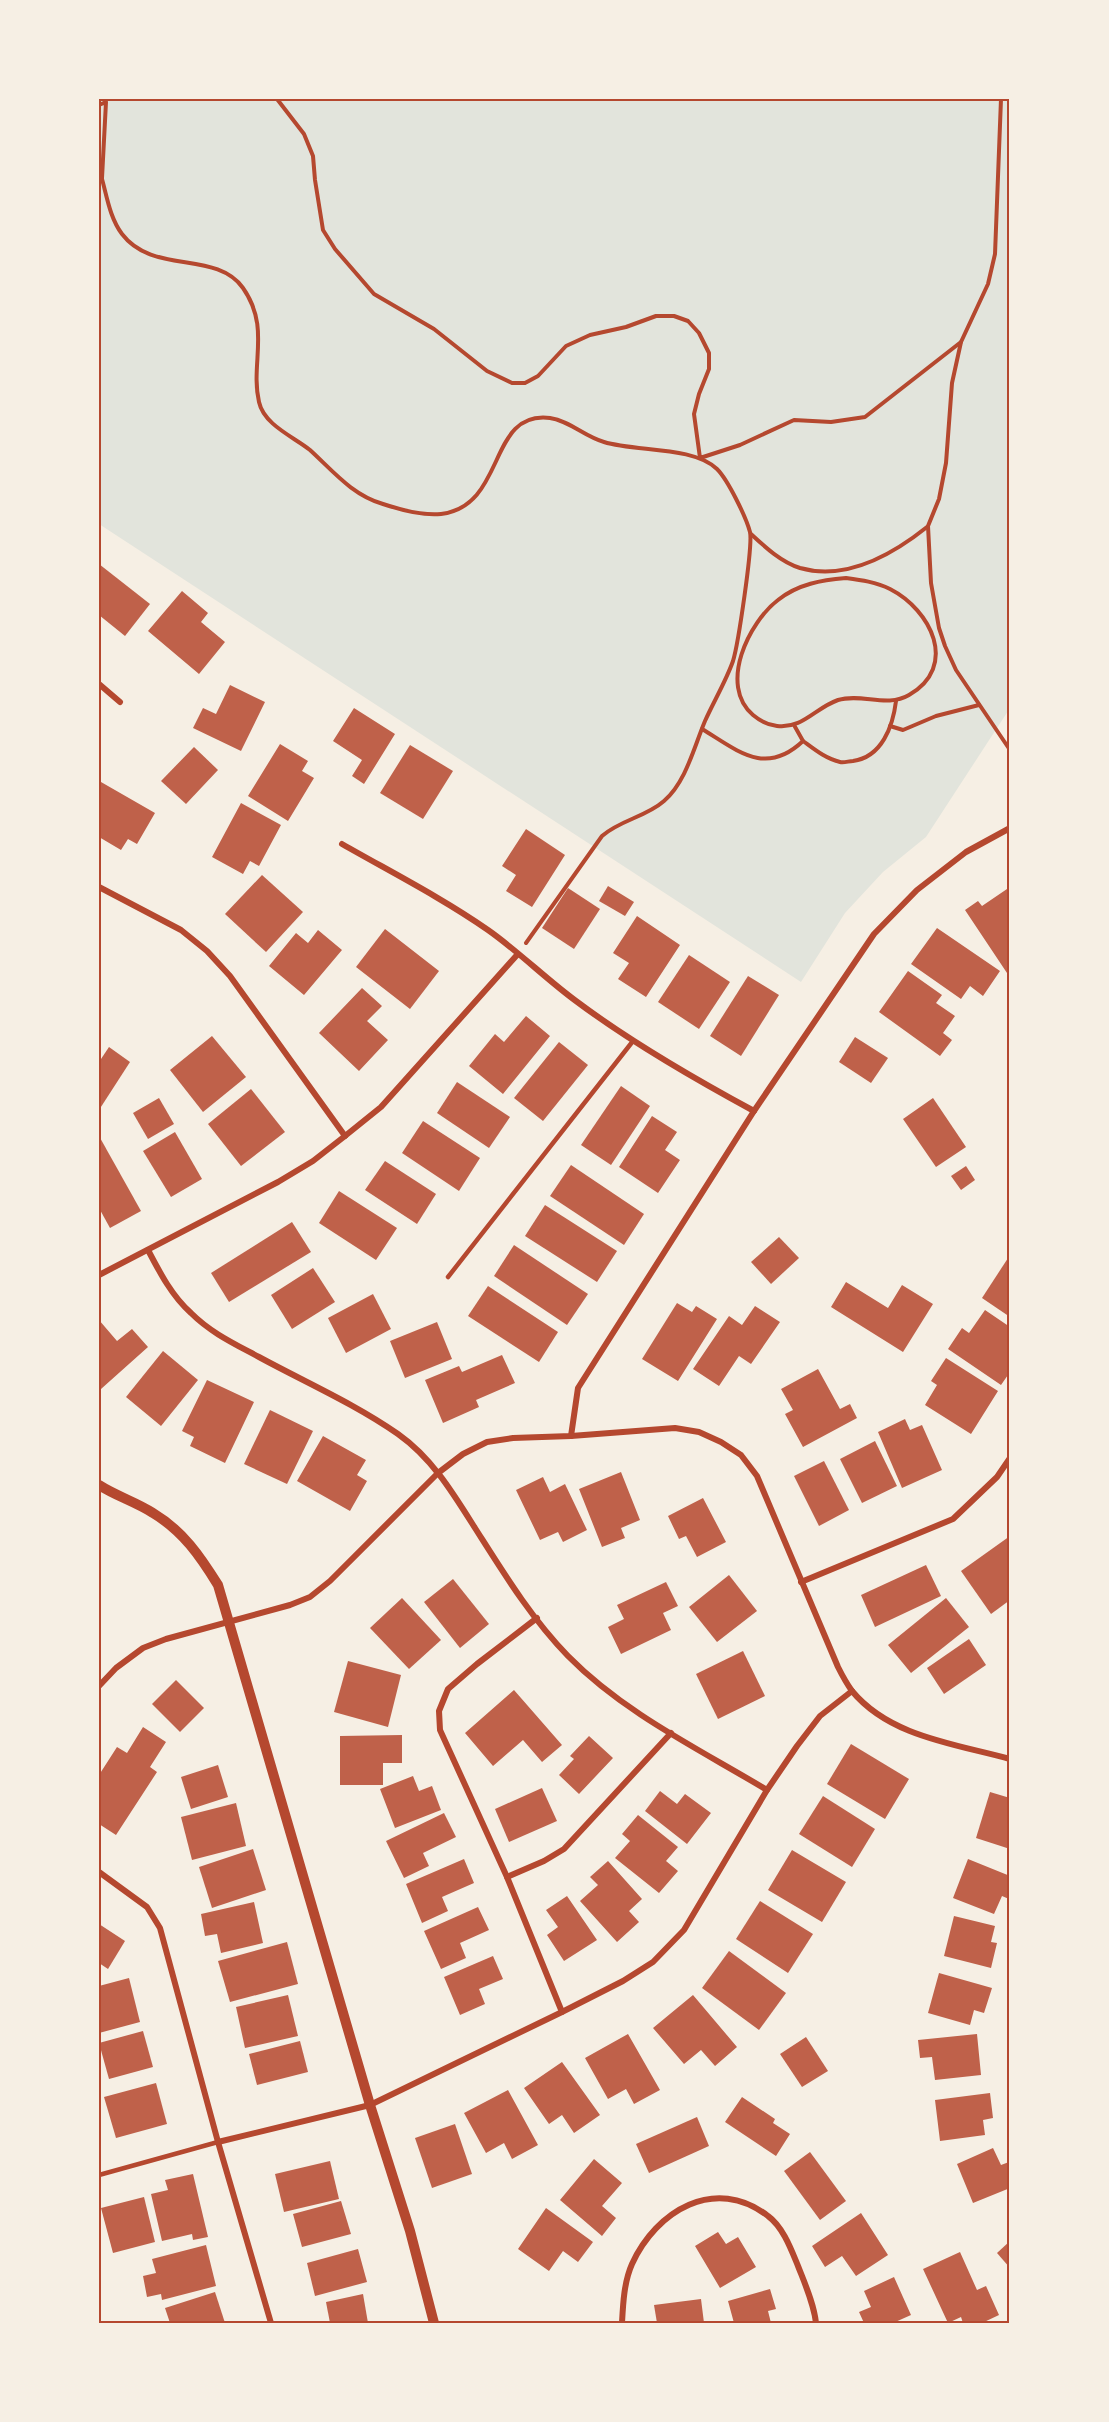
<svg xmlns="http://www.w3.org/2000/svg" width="1109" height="2422" font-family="'Golos Text',sans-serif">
<rect width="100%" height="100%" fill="#f6efe4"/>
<path fill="#e2e4dc" d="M99,99H1010V708L926,837L883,872L845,913L801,982L99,524Z"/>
<g fill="#bf614a">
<path d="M99,564L150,604L125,636L99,615Z"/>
<path d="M182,591L208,613L201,622L225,642L199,674L148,631Z"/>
<path d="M230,685L265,702L241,751L193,728L203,708L216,714Z"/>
<path d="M354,708L395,734L364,784L352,776L362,760L333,741Z"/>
<path d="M280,744L308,761L302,771L314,778L288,821L248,796Z"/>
<path d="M410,745L453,771L423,819L380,793Z"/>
<path d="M194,747L218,770L186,804L161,781Z"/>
<path d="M101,782L155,813L137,844L128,839L121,850L99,837V785Z"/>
<path d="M241,803L281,825L259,866L250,861L243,874L212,857Z"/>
<path d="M526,829L565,855L532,907L506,891L516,875L502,866Z"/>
<path d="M262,875L303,912L266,952L225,914Z"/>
<path d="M608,886L634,902L625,916L599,901Z"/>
<path d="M568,888L600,909L574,949L542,928Z"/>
<path d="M1007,889L1010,893V971L1007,973L965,910L978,901L982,906Z"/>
<path d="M637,916L680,945L646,997L618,979L629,963L613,953Z"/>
<path d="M937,928L1000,971L983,996L970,986L961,999L911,964Z"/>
<path d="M385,929L439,971L410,1009L356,967Z"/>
<path d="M318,930L342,950L304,995L269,966L296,933L308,943Z"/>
<path d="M689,955L730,982L699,1029L658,1002Z"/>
<path d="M908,971L942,995L936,1003L955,1016L943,1033L952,1040L940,1056L879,1012Z"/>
<path d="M748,976L779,995L741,1056L710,1036Z"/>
<path d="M362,988L382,1006L367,1021L388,1040L359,1071L319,1033Z"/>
<path d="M526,1016L550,1036L503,1094L469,1066L495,1034L504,1042Z"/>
<path d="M212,1036L246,1077L203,1112L170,1070Z"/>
<path d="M855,1037L888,1058L871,1083L839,1062Z"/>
<path d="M559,1042L588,1065L543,1121L514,1098Z"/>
<path d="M109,1047L130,1062L99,1110V1062Z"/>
<path d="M457,1082L510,1117L489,1148L437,1113Z"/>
<path d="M621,1086L650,1106L611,1165L581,1145Z"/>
<path d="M251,1089L285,1132L241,1166L208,1124Z"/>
<path d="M159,1098L174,1124L148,1139L133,1113Z"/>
<path d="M933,1098L966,1147L936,1167L903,1119Z"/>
<path d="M652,1116L677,1132L665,1150L680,1160L658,1193L619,1167Z"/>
<path d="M423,1121L480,1158L459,1191L402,1153Z"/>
<path d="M175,1132L202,1179L171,1197L143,1151Z"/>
<path d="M99,1136L141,1211L110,1228L99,1208Z"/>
<path d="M385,1161L436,1194L417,1224L365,1190Z"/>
<path d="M571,1165L644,1214L624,1245L550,1196Z"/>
<path d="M966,1166L975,1180L961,1190L951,1176Z"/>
<path d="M339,1191L397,1228L376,1260L319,1223Z"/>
<path d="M545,1205L617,1251L597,1282L525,1236Z"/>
<path d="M292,1222L311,1252L229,1302L211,1273Z"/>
<path d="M779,1237L799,1258L771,1284L751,1262Z"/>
<path d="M514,1245L588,1294L567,1325L494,1276Z"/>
<path d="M1010,1255V1317L982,1298Z"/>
<path d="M313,1268L335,1302L292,1329L271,1295Z"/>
<path d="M846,1282L888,1308L902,1285L933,1304L903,1352L831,1307Z"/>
<path d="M488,1286L558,1332L539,1362L468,1316Z"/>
<path d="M373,1294L391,1329L346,1353L328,1318Z"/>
<path d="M677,1303L692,1312L696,1306L717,1319L678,1381L642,1359Z"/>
<path d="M755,1306L780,1322L751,1364L739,1356L719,1386L693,1369L729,1316L742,1325Z"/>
<path d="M985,1310L1010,1327V1372L1001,1385L948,1349L962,1328L969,1333Z"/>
<path d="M99,1320L117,1341L132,1329L148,1347L101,1389L99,1386Z"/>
<path d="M437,1322L452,1359L405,1378L390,1341Z"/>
<path d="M163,1351L198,1380L161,1426L126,1397Z"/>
<path d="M502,1355L515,1383L476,1400L479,1407L443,1423L425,1380L459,1366L462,1372Z"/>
<path d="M946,1358L998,1391L971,1434L925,1405L937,1385L931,1381Z"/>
<path d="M818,1369L840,1409L850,1404L857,1418L803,1447L785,1414L793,1410L781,1389Z"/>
<path d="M207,1380L254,1402L225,1463L190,1446L194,1437L182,1431Z"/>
<path d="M270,1410L313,1431L287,1484L244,1464Z"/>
<path d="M905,1419L910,1430L922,1425L942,1470L902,1488L878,1432Z"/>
<path d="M323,1436L366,1460L357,1475L367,1481L350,1511L297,1481Z"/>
<path d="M875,1441L897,1486L862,1503L840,1459Z"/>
<path d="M824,1461L849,1510L819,1526L794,1476Z"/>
<path d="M621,1472L640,1520L621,1528L625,1538L602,1547L579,1489Z"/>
<path d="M543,1477L550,1492L565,1484L587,1530L563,1542L558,1532L540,1540L516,1490Z"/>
<path d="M703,1498L726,1542L697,1557L686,1536L679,1539L668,1516Z"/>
<path d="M1010,1536V1600L991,1614L961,1571Z"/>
<path d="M926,1565L941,1596L875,1627L861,1595Z"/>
<path d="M729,1575L757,1611L717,1642L689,1607Z"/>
<path d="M453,1579L489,1624L460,1648L424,1602Z"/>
<path d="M666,1582L678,1606L663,1613L671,1630L621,1654L608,1627L624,1619L617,1605Z"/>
<path d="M402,1598L441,1640L409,1669L370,1628Z"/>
<path d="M946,1598L969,1627L911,1673L888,1645Z"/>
<path d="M969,1639L986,1665L944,1694L927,1668Z"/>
<path d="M743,1651L765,1696L718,1719L696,1674Z"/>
<path d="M348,1661L401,1675L388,1727L334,1712Z"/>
<path d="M176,1680L204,1708L180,1732L152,1704Z"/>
<path d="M514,1690L562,1745L542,1762L523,1740L493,1766L465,1733Z"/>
<path d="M143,1727L166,1742L150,1767L157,1772L116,1835L99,1824V1775L117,1747L127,1753Z"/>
<path d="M402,1735V1763H383V1785H340V1736Z"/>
<path d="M589,1736L613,1758L579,1794L559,1775L574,1759L570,1756Z"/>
<path d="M851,1744L909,1779L885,1819L827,1784Z"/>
<path d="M218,1765L228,1797L191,1809L181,1777Z"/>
<path d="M413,1776L419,1791L432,1786L441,1810L395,1828L380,1789Z"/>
<path d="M542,1788L557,1821L509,1842L495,1809Z"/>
<path d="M660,1791L677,1804L685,1794L711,1813L687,1844L645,1811Z"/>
<path d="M990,1792L1010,1798V1849L976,1838Z"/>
<path d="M823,1796L875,1829L852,1867L799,1834Z"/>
<path d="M236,1803L246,1846L192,1860L181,1817Z"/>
<path d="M444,1813L456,1837L423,1853L429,1866L404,1878L386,1841Z"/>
<path d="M638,1815L678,1847L666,1861L678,1871L659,1893L615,1858L630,1841L622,1834Z"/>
<path d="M253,1849L266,1890L212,1908L199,1867Z"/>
<path d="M792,1850L846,1882L822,1922L768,1890Z"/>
<path d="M464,1859L474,1883L442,1897L448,1911L422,1923L406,1884Z"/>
<path d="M968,1859L1010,1876L1009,1899L1002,1896L994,1914L953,1898Z"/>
<path d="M608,1861L642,1899L629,1911L639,1922L617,1942L580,1901L598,1885L590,1877Z"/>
<path d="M567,1896L597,1940L564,1961L547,1935L558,1927L546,1910Z"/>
<path d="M760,1901L813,1934L788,1973L736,1939Z"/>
<path d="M254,1902L263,1943L221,1953L217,1934L205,1936L201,1914Z"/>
<path d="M478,1907L489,1930L460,1943L466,1958L441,1969L424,1931Z"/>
<path d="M954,1916L995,1926L991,1942L997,1943L991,1968L944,1956Z"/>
<path d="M99,1924L125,1941L108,1969L99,1963Z"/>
<path d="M287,1942L298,1984L230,2002L218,1961Z"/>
<path d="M729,1951L786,1993L759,2030L702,1988Z"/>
<path d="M493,1956L503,1979L479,1989L485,2004L460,2015L444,1977Z"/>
<path d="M939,1973L992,1988L984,2013L974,2010L970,2025L928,2013Z"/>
<path d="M129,1978L140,2022L99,2033V1986Z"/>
<path d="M288,1995L298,2036L245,2048L236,2007Z"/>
<path d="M693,1995L737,2047L715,2066L701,2050L684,2064L653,2028Z"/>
<path d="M143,2031L153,2067L109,2079L99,2043Z"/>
<path d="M628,2034L660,2090L634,2104L626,2089L608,2099L585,2058Z"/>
<path d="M977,2034L981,2075L935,2080L932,2057L920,2058L918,2040Z"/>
<path d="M806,2037L828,2071L802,2087L780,2054Z"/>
<path d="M300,2041L308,2072L257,2085L249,2054Z"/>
<path d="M562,2062L600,2115L574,2133L562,2115L549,2124L524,2088Z"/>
<path d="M156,2083L167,2124L116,2138L104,2097Z"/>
<path d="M508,2090L538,2145L512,2159L504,2143L486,2153L464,2113Z"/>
<path d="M990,2093L993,2118L983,2120L985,2135L940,2141L935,2100Z"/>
<path d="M742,2097L775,2119L773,2123L790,2134L776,2156L725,2122Z"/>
<path d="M697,2117L709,2146L649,2173L636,2144Z"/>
<path d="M455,2124L472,2174L432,2188L415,2138Z"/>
<path d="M993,2148L1001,2165L1009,2162L1010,2188L973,2203L957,2164Z"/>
<path d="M810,2152L846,2201L820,2220L784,2171Z"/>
<path d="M594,2159L622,2183L602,2206L616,2218L602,2236L560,2200Z"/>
<path d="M330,2161L339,2199L284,2212L275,2174Z"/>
<path d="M193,2174L208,2237L193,2240L192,2234L162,2241L151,2194L168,2190L165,2180Z"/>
<path d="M144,2197L155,2242L113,2253L101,2208Z"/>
<path d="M341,2201L351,2234L302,2247L293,2214Z"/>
<path d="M546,2208L593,2242L578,2262L563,2251L549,2271L518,2249Z"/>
<path d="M861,2213L888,2255L856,2276L842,2256L825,2267L812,2246Z"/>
<path d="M718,2232L726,2244L738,2237L756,2267L720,2288L695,2246Z"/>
<path d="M1010,2241V2268L997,2253Z"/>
<path d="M206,2245L216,2286L162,2300L161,2294L147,2297L143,2276L156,2273L152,2259Z"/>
<path d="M358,2249L367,2282L315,2296L307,2263Z"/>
<path d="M960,2252L977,2290L986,2286L999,2315L982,2323H963L961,2317L948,2323L923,2269Z"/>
<path d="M894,2277L911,2315L893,2323H864L859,2312L871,2307L864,2291Z"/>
<path d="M770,2289L776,2309L768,2311L771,2323H734L728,2301Z"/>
<path d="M215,2292L225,2323H170L165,2308Z"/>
<path d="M363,2294L368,2323H330L326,2302Z"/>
<path d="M701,2299L704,2323H657L654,2305Z"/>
</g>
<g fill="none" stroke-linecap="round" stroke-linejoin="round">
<g stroke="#b5482f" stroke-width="4">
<path d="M277,99L304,134L313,156L315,180L323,230L335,249L374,294L434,329L487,371L512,383H525L538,376L566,346L590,335L626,327L656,316H674L688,321L699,333L709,353V369L699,394L694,414L700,458L740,445L794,420L831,422L865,417L961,342"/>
<path d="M1001,99L995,254L988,284L961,342L952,383L946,463L939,499L928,526L931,583L939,628L945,646L956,670L1010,750"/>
<path d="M99,105L106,102L102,178"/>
<path d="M99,175L102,179C107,197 110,218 122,234C153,275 216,250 243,288C271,328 250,363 259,402C264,425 294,437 310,450C333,471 352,495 383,504C401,510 422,516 441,514C507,506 487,410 550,418C570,421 585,437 604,442C636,452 693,446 717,469C728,480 746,517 750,532C753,546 738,645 733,661C726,681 714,701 705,721C694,747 686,782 664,801C646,817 620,820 602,836L526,943"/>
<path d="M751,534C765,547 781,562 800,568C846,581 892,555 927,527"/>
<path d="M846,578C861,580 876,582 890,589C931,610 959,666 909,695C887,708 862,693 838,700C815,708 803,729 777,726C768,725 759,720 753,715C718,685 749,622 778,600C798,584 822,580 846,578Z"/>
<path d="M890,726L903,730L936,716L979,705"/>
<path d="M702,729C737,750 765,777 803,741L794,725"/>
<path d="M803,741C814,749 826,759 840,762C844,763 849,761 853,761C882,757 893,726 896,701"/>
</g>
<g stroke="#b5482f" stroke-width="4.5">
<path d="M448,1277L633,1041"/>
<path d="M99,2175L218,2142"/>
</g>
<g stroke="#b5482f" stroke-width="6">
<path d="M99,684L120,702"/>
<path d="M342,844C391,872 442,898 488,930C518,951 546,979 576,1001C632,1043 693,1078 754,1111"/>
<path d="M99,887L181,930L207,951L230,976L345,1136"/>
<path d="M148,1250C160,1273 172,1296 191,1313C211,1333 235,1344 259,1357C305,1382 355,1404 398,1434C432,1458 453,1493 475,1528C503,1572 531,1618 568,1656C624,1713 699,1749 767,1790"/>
<path d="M99,1275L278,1182L313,1161L345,1136L381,1107L517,955"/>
<path d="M571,1436L578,1388L754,1111L874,934L917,890L966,852L1010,828"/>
<path d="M801,1582L953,1519L997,1477L1010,1458"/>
<path d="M537,1618L477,1664L448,1689L439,1711L440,1730L507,1877L562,2012"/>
<path d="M99,1686L116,1668L143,1648L166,1639L290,1605L310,1597L330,1581L438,1473L463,1454L487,1442L513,1438L571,1436L675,1428L699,1432L721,1442L741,1455L757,1476L838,1667C842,1675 847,1684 852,1691C890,1737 956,1744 1010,1759"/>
<path d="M99,1872L147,1907L160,1928L218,2142L271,2323"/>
<path d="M507,1877L544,1861L564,1849L671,1733"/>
<path d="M218,2142L370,2105L562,2012L623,1981L653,1962L684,1930L767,1790L797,1746L820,1716L852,1691"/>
<path d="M622,2323C623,2304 624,2282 632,2264C656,2211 715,2175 768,2216C783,2227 791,2249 798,2266C805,2284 814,2304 816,2323"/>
</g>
<path stroke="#b5482f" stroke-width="10" d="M99,1485C116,1496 136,1502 153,1513C183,1531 200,1556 218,1585L370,2105L410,2231L434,2323"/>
</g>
<rect width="1109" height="2422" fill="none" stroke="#f6efe4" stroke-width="201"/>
<rect x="100" y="100" width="908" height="2222" fill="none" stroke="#b5482f" stroke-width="2"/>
</svg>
